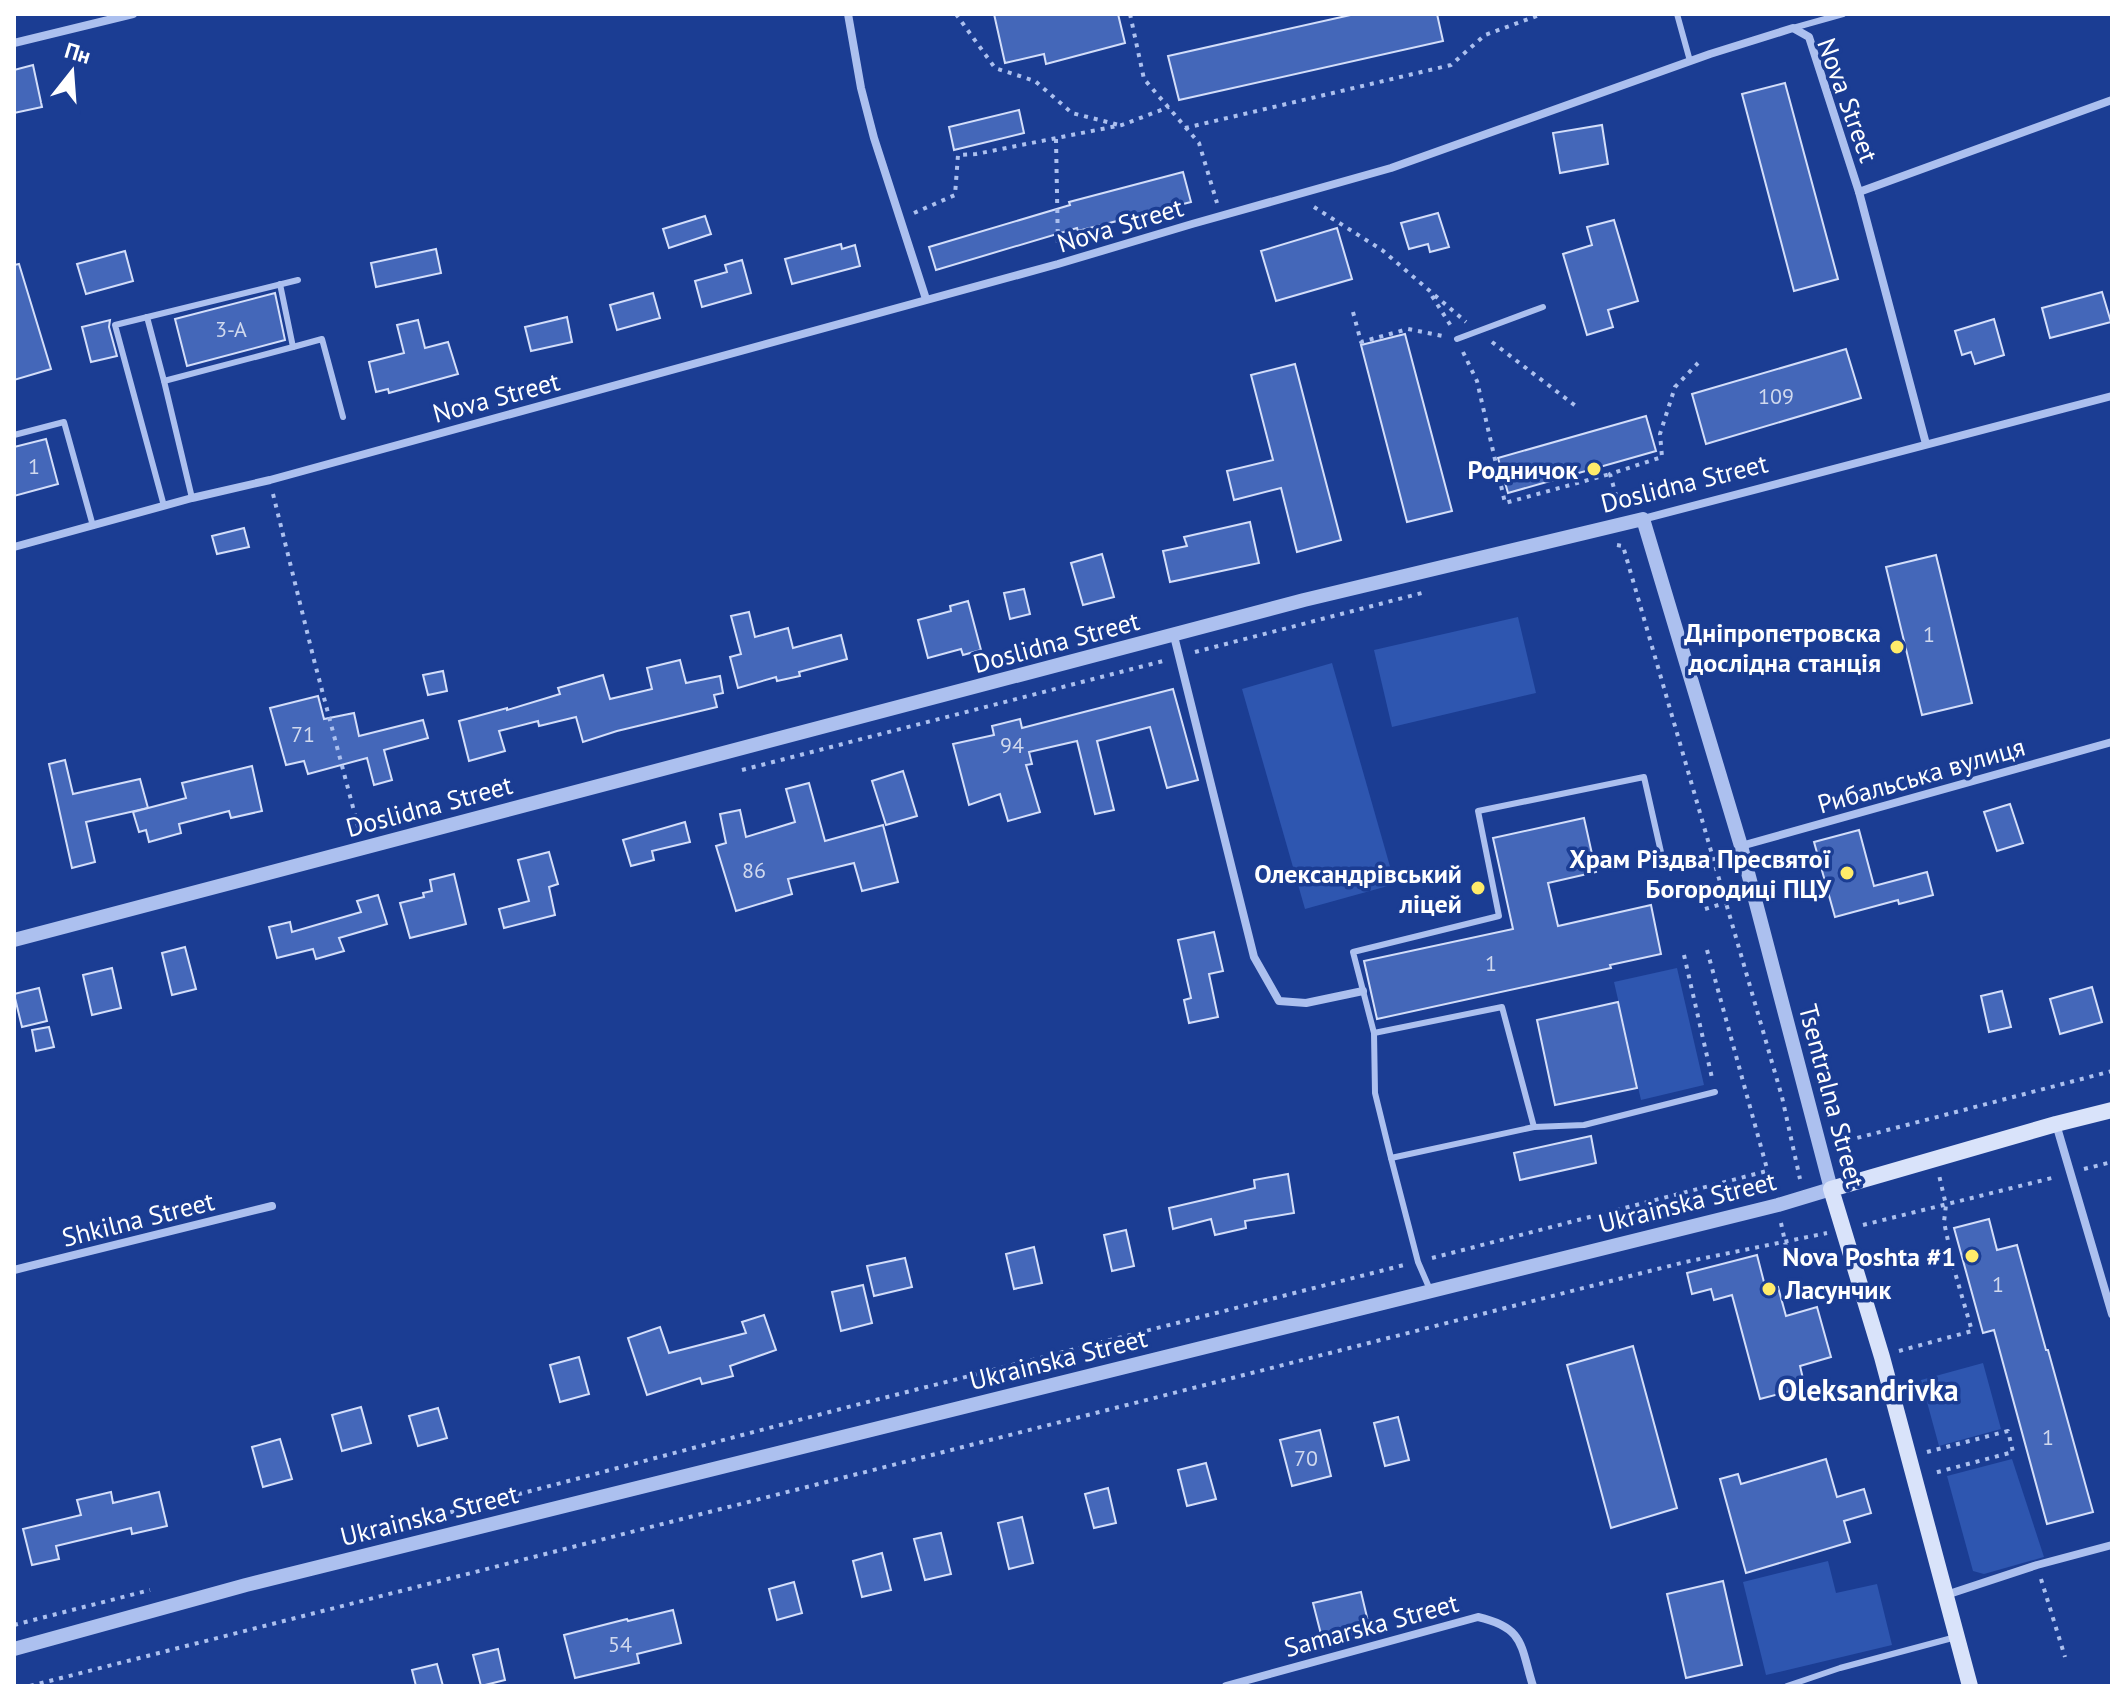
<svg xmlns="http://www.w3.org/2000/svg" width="2126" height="1700" font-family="'PT Sans',sans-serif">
<rect width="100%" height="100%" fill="#1b3d93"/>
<g fill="#2e56b0">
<path d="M1518,617L1536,693L1392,727L1374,650Z"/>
<path d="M1332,663L1395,884L1305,909L1242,689Z"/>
<path d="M1677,968L1704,1085L1641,1100L1614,982Z"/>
<path d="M1983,1363L2001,1429L1939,1446L1921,1380Z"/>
<path d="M2012,1459L2044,1557L1984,1574L1973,1571L1947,1476Z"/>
<path d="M1828,1561L1836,1593L1877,1584L1892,1645L1766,1675L1743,1582Z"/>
</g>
<g fill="#4467b9" stroke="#d3defa" stroke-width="2">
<path d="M994,14H1118L1125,43L1046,64L1044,54L1005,63Z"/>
<path d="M1355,14H1437L1443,41L1179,100L1168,56Z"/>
<path d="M33,65L42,107L14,113V70Z"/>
<path d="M1785,83L1838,279L1794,291L1742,94Z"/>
<path d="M1019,110L1024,133L954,150L949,127Z"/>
<path d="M1602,125L1608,164L1560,173L1553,133Z"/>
<path d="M1183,172L1191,202L1078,231L1077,228L936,270L929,247L1070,205L1069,202Z"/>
<path d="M1438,213L1449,247L1430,252L1428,244L1409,249L1401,223Z"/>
<path d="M705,216L711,234L669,248L663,229Z"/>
<path d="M1614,220L1638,301L1608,310L1613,327L1587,335L1563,254L1592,245L1587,227Z"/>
<path d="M1337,228L1352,279L1276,301L1261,251Z"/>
<path d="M841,244L842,249L855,245L860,266L792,284L785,259Z"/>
<path d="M436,249L441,273L376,287L371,263Z"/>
<path d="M125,251L133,281L86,294L77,264Z"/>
<path d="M742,260L751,293L702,307L695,281L727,272L725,265Z"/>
<path d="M19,264L51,369L14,380V265Z"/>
<path d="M2102,292L2111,322L2050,338L2042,308Z"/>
<path d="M275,293L285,340L187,366L175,319Z"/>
<path d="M653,293L660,318L617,330L610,305Z"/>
<path d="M567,317L572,342L531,351L525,327Z"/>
<path d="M1994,319L2004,355L1975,364L1971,352L1962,355L1955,331Z"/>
<path d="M110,320L109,327L117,356L91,362L82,327Z"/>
<path d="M418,320L425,348L448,342L458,374L389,393L388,389L376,392L369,362L404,353L397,325Z"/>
<path d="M1405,334L1452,511L1407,522L1361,345Z"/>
<path d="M1846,349L1861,398L1706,444L1692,394Z"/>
<path d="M1295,364L1341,540L1297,552L1281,488L1234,500L1227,471L1273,460L1251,375Z"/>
<path d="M1646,416L1656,451L1508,493L1498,458Z"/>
<path d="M46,439L58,484L14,496V447Z"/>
<path d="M1250,522L1259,563L1170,582L1163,551L1187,546L1184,537Z"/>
<path d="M244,528L249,547L217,554L212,536Z"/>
<path d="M1102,554L1114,597L1083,605L1071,563Z"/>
<path d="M1936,555L1972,703L1922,715L1886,567Z"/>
<path d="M1024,589L1030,614L1010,619L1004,593Z"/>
<path d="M968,601L981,650L963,655L961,649L928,658L918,620L951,611L950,606Z"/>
<path d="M749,612L755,637L788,628L793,648L841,635L847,659L799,672L800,676L777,681L776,677L738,688L730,657L741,654L731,616Z"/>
<path d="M680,660L686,683L720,676L723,693L714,695L717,707L617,731L583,742L576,717L539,726L538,721L499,731L505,751L469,761L459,721L507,708V710L560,694L558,688L603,675L610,699L652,689L647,668Z"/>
<path d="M443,671L447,691L428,695L423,675Z"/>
<path d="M1173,689L1198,780L1167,788L1150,727L1097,741L1114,810L1095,814L1077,741L1029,752L1032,764L1026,765L1040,812L1008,821L1000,794L969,805L953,744L994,735L992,726L1020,719L1022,728Z"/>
<path d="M318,696L324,719L354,713L359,736L423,720L428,738L384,750L392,780L374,785L367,758L308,774L304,761L286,765L270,708Z"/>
<path d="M65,760L73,794L140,779L148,808L86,822L95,862L72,868L49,764Z"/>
<path d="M252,766L262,811L231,818L229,811L179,824L181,833L149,842L146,830L139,832L133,812L186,798L182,783Z"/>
<path d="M903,771L917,816L886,825L872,781Z"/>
<path d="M809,783L825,841L883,825L898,882L862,891L854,863L788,879L792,894L736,911L716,846L726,843L720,814L740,810L746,837L795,822L786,789Z"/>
<path d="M2010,804L2023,843L1997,851L1984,812Z"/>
<path d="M1584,818L1596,872L1548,883L1558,926L1651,905L1661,954L1610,965L1611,968L1377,1019L1364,961L1513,929L1493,838Z"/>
<path d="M685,822L690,842L652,851L654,860L631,866L623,840Z"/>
<path d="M1859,830L1874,886L1927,872L1933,895L1899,904L1898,900L1835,917L1814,842Z"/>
<path d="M549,852L558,884L549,887L555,915L504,928L499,909L529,901L518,860Z"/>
<path d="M454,874L466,924L410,938L400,903L424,897L423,893L432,891L430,880Z"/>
<path d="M378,895L387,924L339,938L344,951L316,959L313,949L277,958L269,927L290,922L292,932L361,912L357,901Z"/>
<path d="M1214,932L1223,971L1209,974L1218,1017L1189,1023L1184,1000L1191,998L1178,940Z"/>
<path d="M185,947L196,989L172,995L162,953Z"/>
<path d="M112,968L121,1008L92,1015L83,975Z"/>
<path d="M2092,987L2102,1022L2060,1034L2050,999Z"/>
<path d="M39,988L47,1021L22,1027L14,994Z"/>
<path d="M2002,991L2011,1027L1989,1032L1981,996Z"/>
<path d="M1618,1002L1637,1088L1555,1105L1537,1020Z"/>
<path d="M49,1027L54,1047L36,1051L32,1030Z"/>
<path d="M1591,1136L1596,1163L1520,1180L1514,1153Z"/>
<path d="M1288,1174L1294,1213L1245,1221L1246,1228L1215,1235L1211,1219L1173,1229L1169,1208L1255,1188L1254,1180Z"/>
<path d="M1989,1219L1997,1250L2017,1245L2046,1350H2048L2093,1512L2047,1524L1994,1330L1983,1333L1954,1228Z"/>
<path d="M1126,1230L1134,1266L1112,1271L1104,1235Z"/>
<path d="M1034,1247L1042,1283L1014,1289L1006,1254Z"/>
<path d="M1757,1255L1766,1290L1778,1287L1786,1316L1817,1307L1831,1357L1800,1366L1805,1387L1760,1399L1732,1295L1714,1300L1711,1289L1692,1294L1687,1273Z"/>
<path d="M905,1258L912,1287L874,1296L867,1266Z"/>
<path d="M863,1285L872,1323L841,1331L832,1292Z"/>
<path d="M764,1315L776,1350L730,1366L733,1376L702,1384L700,1378L647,1395L628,1338L660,1327L669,1353L746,1333L742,1322Z"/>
<path d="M1633,1346L1677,1508L1611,1528L1567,1365Z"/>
<path d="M579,1357L589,1394L560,1402L550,1365Z"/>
<path d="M361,1407L371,1443L342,1451L332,1415Z"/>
<path d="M438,1408L447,1438L418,1446L409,1416Z"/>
<path d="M1398,1417L1409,1460L1385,1466L1374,1423Z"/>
<path d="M1320,1430L1331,1476L1292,1486L1280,1440Z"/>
<path d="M280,1439L292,1479L263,1487L252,1447Z"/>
<path d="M1826,1459L1837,1497L1864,1489L1871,1513L1844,1521L1850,1542L1746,1573L1720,1479L1738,1474L1741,1484Z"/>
<path d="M1206,1463L1216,1499L1187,1506L1178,1470Z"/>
<path d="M1108,1488L1116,1523L1094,1528L1085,1494Z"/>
<path d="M111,1492L113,1503L159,1492L167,1526L132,1534L131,1528L56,1546L59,1559L32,1565L23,1529L81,1515L77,1500Z"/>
<path d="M1022,1517L1033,1563L1009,1569L998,1523Z"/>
<path d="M941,1533L951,1574L925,1580L914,1539Z"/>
<path d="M882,1553L891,1590L862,1597L853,1561Z"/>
<path d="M1723,1581L1742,1665L1686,1678L1667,1594Z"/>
<path d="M794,1582L802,1613L777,1620L769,1589Z"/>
<path d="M1361,1592L1371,1634L1324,1646L1313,1603Z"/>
<path d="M673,1610L681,1643L637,1654L639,1663L575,1678L564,1635L627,1619L628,1621Z"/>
<path d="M498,1649L505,1680L481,1686L473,1655Z"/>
<path d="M437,1664L443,1686H416L412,1670Z"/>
</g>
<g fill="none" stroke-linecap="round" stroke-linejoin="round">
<g stroke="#acc0ef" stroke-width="4" stroke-dasharray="4 6" stroke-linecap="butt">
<path d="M956,14L995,68L1035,81L1072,113L1119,125"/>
<path d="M1130,14L1144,79L1199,143L1217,203"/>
<path d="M1185,128L1451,65L1485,35L1542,14"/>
<path d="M1056,139L1058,248"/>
<path d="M1314,207L1382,250L1466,322"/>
<path d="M914,213L955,195L958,155L976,154L1122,125L1169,107"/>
<path d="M1432,296L1451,326"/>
<path d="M1353,312L1361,342L1408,329L1443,336"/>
<path d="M1492,342L1577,407"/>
<path d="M1463,352L1477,381L1505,503L1610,474"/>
<path d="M273,494L314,660L359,830"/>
<path d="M1619,506L1610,474L1662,457L1660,434L1675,387L1698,363"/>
<path d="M1617,545L1623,546L1782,1097L1800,1179"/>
<path d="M1195,652L1422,593"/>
<path d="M742,770L1167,660"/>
<path d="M1705,909L1725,903"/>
<path d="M1707,950L1772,1187"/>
<path d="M1684,955L1712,1078"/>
<path d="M1838,1143L2112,1071"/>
<path d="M2084,1169L2112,1162"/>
<path d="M1781,1223L1791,1270"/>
<path d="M1863,1225L2056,1177"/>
<path d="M1432,1258L1767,1171"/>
<path d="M1899,1351L1972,1331L1954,1269L1944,1222L1946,1205L1939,1175"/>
<path d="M1927,1452L2008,1431L2013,1452L1934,1473"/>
<path d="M402,1525L852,1406L1404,1265"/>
<path d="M2041,1579L2065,1657"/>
<path d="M14,1625L150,1590"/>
<path d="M30,1686L1685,1262L1827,1233"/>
</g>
<g stroke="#acc0ef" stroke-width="6">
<path d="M1677,14L1690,61"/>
<path d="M1793,28L1843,14"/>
<path d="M147,317L164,381"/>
<path d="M1457,339L1543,307"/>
<path d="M293,347L322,339L343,417"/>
<path d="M14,435L64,422L93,526"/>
<path d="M192,498L164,381L293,347L280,284"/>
<path d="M164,506L115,325L298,280"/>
<path d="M1663,861L1644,777L1478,811L1499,916L1353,952L1374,1033L1502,1007L1534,1127L1584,1125L1715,1092"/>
<path d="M1374,1033L1375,1093L1391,1158L1534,1127"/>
<path d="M1391,1158L1418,1262L1431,1292"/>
<path d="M1787,1686L1840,1668L1956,1637"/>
</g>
<g stroke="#acc0ef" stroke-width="8">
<path d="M848,14L861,88L874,138L926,299"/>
<path d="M14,43L133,14"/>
<path d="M1859,192L1926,444"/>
<path d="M1643,519L2112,396"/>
<path d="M14,547L192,498L270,480L1058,264L1192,224L1391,168L1710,54L1793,28L1809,37L1859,192L2112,100"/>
<path d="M1174,636L1254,957L1279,1001L1306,1003L1363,991"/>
<path d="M1741,846L2112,742"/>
<path d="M2056,1124L2112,1314"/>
<path d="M14,1270L272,1206"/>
<path d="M1946,1595L2037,1565L2112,1545"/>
<path d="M1226,1686L1478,1617C1525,1628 1520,1645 1533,1686"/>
</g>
<path stroke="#acc0ef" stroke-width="14" d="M14,940L1304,600L1643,519L1741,846L1831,1189L1778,1205L246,1585L14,1649"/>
<path stroke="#d9e3fa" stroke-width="16" d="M1970,1686L1882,1357L1831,1189L2056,1124L2112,1110"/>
</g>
<g fill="#ffeb6a" stroke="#1b3d93" stroke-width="3">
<circle cx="1594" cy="469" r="8"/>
<circle cx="1897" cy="647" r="8"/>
<circle cx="1847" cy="873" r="8"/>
<circle cx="1478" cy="888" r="8"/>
<circle cx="1972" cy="1256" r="8"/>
<circle cx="1769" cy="1289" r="8"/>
</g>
<g text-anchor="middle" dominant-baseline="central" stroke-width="7" stroke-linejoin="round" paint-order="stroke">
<g font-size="22" fill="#d0d9ee">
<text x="231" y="329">3-А</text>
<text x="1776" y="396">109</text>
<text x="34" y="466">1</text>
<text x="1929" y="634">1</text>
<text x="303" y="734">71</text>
<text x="1012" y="745">94</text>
<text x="754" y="870">86</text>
<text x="1491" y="963">1</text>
<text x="1998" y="1284">1</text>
<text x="2048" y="1437">1</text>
<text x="1306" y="1458">70</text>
<text x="620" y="1644">54</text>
</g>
<g font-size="26" fill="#fff" stroke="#1b3d93">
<text transform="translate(1848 100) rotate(70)">Nova Street</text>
<text transform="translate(1120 225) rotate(-17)">Nova Street</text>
<text transform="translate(496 397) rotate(-15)">Nova Street</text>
<text transform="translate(1684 483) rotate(-14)">Doslidna Street</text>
<text transform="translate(1056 642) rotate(-15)">Doslidna Street</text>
<text transform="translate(1921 775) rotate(-16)">Рибальська вулиця</text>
<text transform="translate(429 806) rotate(-15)">Doslidna Street</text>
<text transform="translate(1832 1096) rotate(75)">Tsentralna Street</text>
<text transform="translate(1687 1202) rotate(-14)">Ukrainska Street</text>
<text transform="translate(138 1219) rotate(-14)">Shkilna Street</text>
<text transform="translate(1058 1359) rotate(-14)">Ukrainska Street</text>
<text transform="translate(429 1515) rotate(-14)">Ukrainska Street</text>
<text transform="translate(1371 1625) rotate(-15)">Samarska Street</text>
</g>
<g font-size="26" font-weight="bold" fill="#fff" stroke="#1b3d93" text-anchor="end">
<text x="1578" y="469">Родничок</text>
<text x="1881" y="632">Дніпропетровска<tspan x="1881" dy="30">дослідна станція</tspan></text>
<text x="1831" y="858">Храм Різдва Пресвятої<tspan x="1831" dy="30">Богородиці ПЦУ</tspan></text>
<text x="1462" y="873">Олександрівський<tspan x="1462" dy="30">ліцей</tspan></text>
<text x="1956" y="1256">Nova Poshta #1</text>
<text x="1785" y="1289" text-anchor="start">Ласунчик</text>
</g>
<g font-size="30" font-weight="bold" fill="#fff" stroke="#1b3d93">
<text x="1868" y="1389">Oleksandrivka</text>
</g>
</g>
<rect width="2126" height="1700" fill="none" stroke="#ffffff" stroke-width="32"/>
<g transform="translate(72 72) rotate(17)" stroke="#1b3d93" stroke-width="6" paint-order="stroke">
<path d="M0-6L14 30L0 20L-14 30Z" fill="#ffffff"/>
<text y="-12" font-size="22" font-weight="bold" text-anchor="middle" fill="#ffffff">Пн</text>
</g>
</svg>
